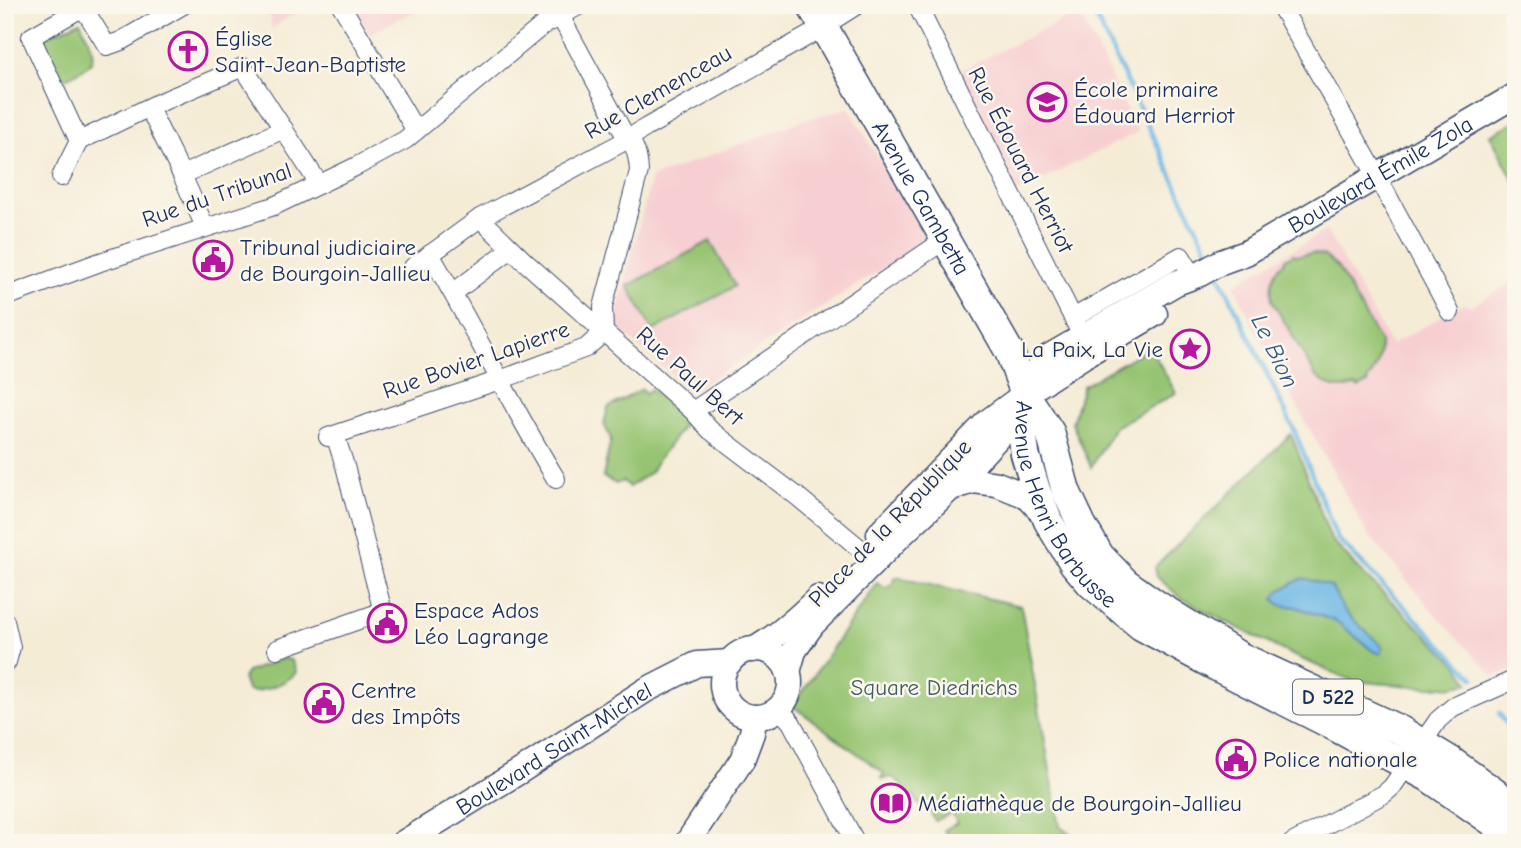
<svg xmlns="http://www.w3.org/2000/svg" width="1521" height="848" font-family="'Comic Neue',sans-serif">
<rect width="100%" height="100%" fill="#fbf7ec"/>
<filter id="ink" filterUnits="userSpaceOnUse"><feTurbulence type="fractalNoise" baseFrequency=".0143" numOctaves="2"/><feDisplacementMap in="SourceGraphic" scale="14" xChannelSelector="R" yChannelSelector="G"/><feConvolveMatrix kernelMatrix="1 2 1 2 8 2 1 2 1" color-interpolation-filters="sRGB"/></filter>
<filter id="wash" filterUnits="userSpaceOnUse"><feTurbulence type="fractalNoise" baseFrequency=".00686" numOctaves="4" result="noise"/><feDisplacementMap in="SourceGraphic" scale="28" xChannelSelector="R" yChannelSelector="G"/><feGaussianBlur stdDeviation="1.57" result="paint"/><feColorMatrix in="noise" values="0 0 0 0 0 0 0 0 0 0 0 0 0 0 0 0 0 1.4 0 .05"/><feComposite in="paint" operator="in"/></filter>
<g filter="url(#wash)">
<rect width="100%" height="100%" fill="#f5ecd6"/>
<g fill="#f7cfd2">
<path d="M263,5H307L271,29V18L267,9Z"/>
<path d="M352,5H427L369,34Z"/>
<path d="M1079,12L1138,132L1016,193L957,72Z"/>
<path d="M849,108L927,240L691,392L614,325L651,178L803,120Z"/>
<path d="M1326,230L1391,345L1463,304L1471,306L1516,280V668L1493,676L1429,607L1366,531L1259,337L1234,285Z"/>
</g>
<g fill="#97c472" stroke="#597a68" stroke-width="2">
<path d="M80,21C100,64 99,62 57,82L42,48L47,36Z"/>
<path d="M1516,121V184L1490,135Z"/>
<path d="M710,241L735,286L653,331L628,286Z"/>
<path d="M1313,253L1325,256L1338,268L1380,342C1381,357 1378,369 1367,380L1368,383L1358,388L1356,386C1340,391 1328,387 1316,376L1272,301C1270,285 1272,273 1284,262V260L1294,254L1295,256Z"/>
<path d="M1150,347L1176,393L1115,427L1091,467L1072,423L1083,386Z"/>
<path d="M642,389L645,394L651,389L687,421L657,461L651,472L629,487L623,481L616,484L603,477L611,439L604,424L608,408Z"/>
<path d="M1291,434L1331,539L1363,574L1458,665L1469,683L1448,687H1422L1353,681L1290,654L1205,611L1180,597L1157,577L1155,567Z"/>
<path d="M896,577L1021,606L1060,827L1084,843H972L971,841L967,843H946L950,839L944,830L957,823L952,813L935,821L925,802L919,805L914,795L908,798L904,793L902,784L892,777L883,779L881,778L884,773L793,706L877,583L884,588L891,586Z"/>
<path d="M285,658L292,661L296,672C290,682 259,694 247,690L243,678L247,672Z"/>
</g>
<path fill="#6cb7e5" stroke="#4473a2" stroke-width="2" d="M1303,578L1331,586L1344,611L1381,645L1383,650L1381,654L1373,651L1337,622L1296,607L1280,605L1274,599L1279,591Z"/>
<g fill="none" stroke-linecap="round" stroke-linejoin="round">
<g stroke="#6cb7e5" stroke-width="4.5">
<path d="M1090,5L1211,257"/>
<path d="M1219,274L1295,432L1337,538L1474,678"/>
<path d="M1499,713L1516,737"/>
</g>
</g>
</g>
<g filter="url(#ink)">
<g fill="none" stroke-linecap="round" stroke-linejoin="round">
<defs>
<g id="street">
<path d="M341,5L416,131"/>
<path d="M541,5L552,21"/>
<path d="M917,5L1082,336"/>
<path d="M1280,5L1377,176L1450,312"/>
<path d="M78,10L31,37L79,141L156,104L243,67L319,184"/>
<path d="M78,10L86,12L107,46L121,41L183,5"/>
<path d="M149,108L182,175L205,227"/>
<path d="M182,175L284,129"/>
<path d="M61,177L79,141"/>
<path d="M480,218L524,261L693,411L710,430L798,497L875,561"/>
<path d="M430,254C474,328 511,405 556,479"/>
<path d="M413,267L480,218L621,143L647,127L808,36L857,5"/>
<path d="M453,293L511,249"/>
<path d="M5,297L100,262L274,206L357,166L405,140L542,26L580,5"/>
<path d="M1073,318L1181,256L1190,271L1200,274"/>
<path d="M693,411L946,239"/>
<path d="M328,437L500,380L586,348L604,332L603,307L639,171C638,154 634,142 622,130L560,16"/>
<path d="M5,621L11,647L7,662"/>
<path d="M277,649L378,613L382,608L345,466L335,435"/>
<path d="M779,709L791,722L856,843"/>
<path d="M1292,843L1384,794L1392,787L1438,720L1453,707L1516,679"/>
</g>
<g id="secondary">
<path d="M951,488L974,481L997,484L1027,496L1046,517"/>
<path d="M879,534L987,422L1025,394L1087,354L1155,314"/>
<circle cx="756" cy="683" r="34"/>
<path d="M753,650C778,636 798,618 818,598"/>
<path id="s1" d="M788,672L794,651L812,625L900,536L951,488L1000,435L1025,394L1043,360L1176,283L1200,274L1221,262L1246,253L1516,95"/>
<path id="s2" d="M403,843L522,770L646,690L697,664L730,662"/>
<path d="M687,843L742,760L752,733L755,717"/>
</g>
<g id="primary">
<path id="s3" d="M811,5L1009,351L1025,394L1050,432L1066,491L1082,525L1100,556L1126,583L1157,605L1239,656L1400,730L1451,761L1516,808"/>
<path id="s4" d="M1025,394L1023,438L1025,454L1036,490L1048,521L1074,564L1091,584L1141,626L1217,667L1328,723L1428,777L1516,838"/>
</g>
</defs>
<use href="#street" stroke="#3c4b70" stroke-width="20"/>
<use href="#secondary" stroke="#3c4b70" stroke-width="27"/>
<use href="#primary" stroke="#3c4b70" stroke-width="31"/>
<use href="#street" stroke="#fff" stroke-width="18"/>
<use href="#secondary" stroke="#fff" stroke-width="24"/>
<use href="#primary" stroke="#fff" stroke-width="28"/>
</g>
</g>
<defs>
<symbol id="church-ring" viewBox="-11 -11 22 22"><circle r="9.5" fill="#fbf7ec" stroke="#b5179e" stroke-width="1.5"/><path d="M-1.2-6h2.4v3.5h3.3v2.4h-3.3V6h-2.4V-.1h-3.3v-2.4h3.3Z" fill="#b5179e"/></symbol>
<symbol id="school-ring" viewBox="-11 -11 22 22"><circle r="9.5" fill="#fbf7ec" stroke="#b5179e" stroke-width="1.5"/><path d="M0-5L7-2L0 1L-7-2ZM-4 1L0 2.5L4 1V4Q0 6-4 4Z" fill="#b5179e"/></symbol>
<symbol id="civic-ring" viewBox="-11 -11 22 22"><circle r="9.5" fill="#fbf7ec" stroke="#b5179e" stroke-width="1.5"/><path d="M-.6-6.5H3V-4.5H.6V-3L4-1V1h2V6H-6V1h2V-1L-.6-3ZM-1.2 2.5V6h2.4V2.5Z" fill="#b5179e"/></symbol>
<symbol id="sight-ring" viewBox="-11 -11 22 22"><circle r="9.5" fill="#fbf7ec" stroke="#b5179e" stroke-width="1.5"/><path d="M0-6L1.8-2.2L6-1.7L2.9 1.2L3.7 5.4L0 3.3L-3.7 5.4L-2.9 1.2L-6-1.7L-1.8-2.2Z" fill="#b5179e"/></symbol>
<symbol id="library-ring" viewBox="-11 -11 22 22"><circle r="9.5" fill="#fbf7ec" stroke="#b5179e" stroke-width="1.5"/><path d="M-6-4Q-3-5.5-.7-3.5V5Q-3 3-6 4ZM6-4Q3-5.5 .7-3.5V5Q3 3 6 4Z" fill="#b5179e"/></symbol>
</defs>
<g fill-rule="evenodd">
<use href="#church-ring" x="166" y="29" width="44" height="44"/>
<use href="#school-ring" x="1025" y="80" width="44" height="44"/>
<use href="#civic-ring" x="191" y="238" width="44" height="44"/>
<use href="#sight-ring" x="1168" y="327" width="44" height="44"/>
<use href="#civic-ring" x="365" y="601" width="44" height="44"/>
<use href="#civic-ring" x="302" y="681" width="44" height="44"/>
<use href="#civic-ring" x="1214" y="737" width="44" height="44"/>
<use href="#library-ring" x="869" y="781" width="44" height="44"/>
</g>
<g text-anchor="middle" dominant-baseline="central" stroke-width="5" stroke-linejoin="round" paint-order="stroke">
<rect fill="#fbf7ec" stroke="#5e6b89" stroke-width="2" x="1293" y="679.5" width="70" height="35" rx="5"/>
<g font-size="21" font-weight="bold" fill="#1b2f5e">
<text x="1328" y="697">D 522</text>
</g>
<g font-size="23" fill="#1b2f5e" stroke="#fbf7ec" text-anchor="start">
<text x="215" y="38">Église<tspan x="215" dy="26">Saint-Jean-Baptiste</tspan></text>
<text x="1074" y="89">École primaire<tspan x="1074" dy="26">Édouard Herriot</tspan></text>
<text x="240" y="247">Tribunal judiciaire<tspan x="240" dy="26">de Bourgoin-Jallieu</tspan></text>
<text x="1163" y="349" text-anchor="end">La Paix, La Vie</text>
<text x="414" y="610">Espace Ados<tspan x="414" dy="26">Léo Lagrange</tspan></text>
<text x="351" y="690">Centre<tspan x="351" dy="26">des Impôts</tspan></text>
<text x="1263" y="759">Police nationale</text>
<text x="918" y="803">Médiathèque de Bourgoin-Jallieu</text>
</g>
<g font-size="23" fill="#1b2f5e" stroke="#fbf7ec">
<text transform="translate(658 92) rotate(-30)">Rue Clemenceau</text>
<text transform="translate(1021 160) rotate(63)">Rue Édouard Herriot</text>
<text stroke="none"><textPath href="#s1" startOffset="793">Boulevard Émile Zola</textPath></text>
<text transform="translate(217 195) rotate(-19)">Rue du Tribunal</text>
<text stroke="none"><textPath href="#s3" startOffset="222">Avenue Gambetta</textPath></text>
<text transform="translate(476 360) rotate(-19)">Rue Bovier Lapierre</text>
<text transform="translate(690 376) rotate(42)">Rue Paul Bert</text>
<text stroke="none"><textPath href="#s4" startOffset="122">Avenue Henri Barbusse</textPath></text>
<text transform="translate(890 523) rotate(-46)">Place de la République</text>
<text stroke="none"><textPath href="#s2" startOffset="178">Boulevard Saint-Michel</textPath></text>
</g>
<g font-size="23" fill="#405c64" stroke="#fbf7ec">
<text x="934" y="687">Square Diedrichs</text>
</g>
<g font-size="24" font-style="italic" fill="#335886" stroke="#fbf7ec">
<text transform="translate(1275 351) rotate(64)">Le Bion</text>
</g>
</g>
<rect width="1521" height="848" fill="none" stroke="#fbf7ec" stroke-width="28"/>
</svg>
